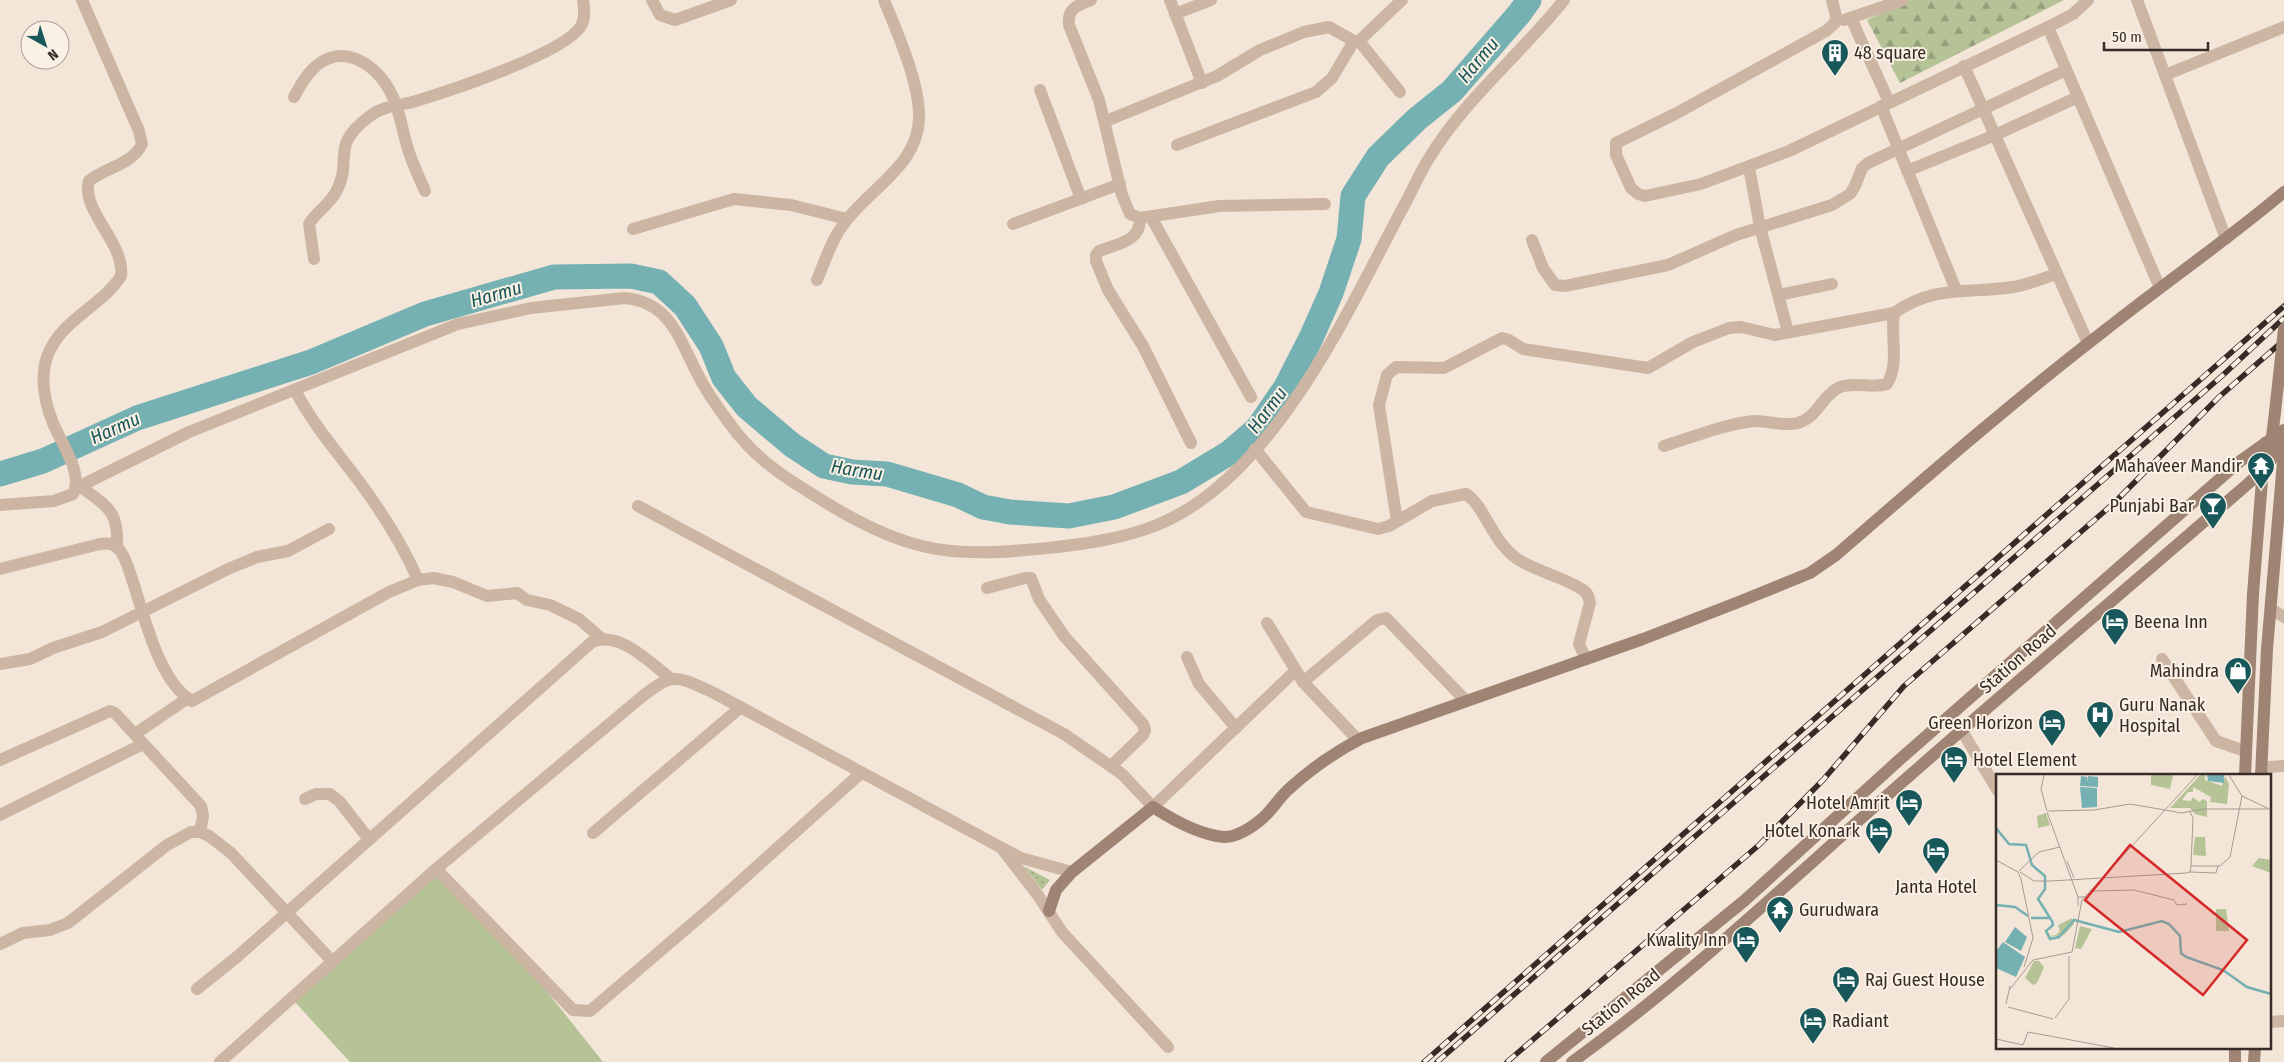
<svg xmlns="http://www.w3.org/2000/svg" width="2284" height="1062" font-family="'Fira Sans Condensed',sans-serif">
<defs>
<pattern id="grass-dots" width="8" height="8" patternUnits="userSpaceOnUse" patternTransform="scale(1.25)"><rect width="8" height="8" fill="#b5c397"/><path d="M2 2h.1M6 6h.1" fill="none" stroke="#949f7b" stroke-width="1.8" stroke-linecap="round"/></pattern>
<pattern id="forest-firs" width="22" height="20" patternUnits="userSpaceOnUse" patternTransform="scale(1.25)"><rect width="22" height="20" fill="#b5c397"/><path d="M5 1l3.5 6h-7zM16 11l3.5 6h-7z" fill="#949f7b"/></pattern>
</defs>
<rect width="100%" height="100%" fill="#f3e6d8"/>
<path fill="url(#grass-dots)" d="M1023,866L1050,880L1042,890Z"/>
<path fill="url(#forest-firs)" d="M1910,0H2064L1900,83L1867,20Z"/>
<path fill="#b5c397" d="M440,873L545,989L603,1062H350L294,1001Z"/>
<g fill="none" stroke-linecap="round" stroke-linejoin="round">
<path stroke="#75b0b2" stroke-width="25" d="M0,474L43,461L137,418L311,362L425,314L554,277L631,276L659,282L685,306L711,346L724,378L747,407L792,445L824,466L852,472L887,474L958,495L983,507L1010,512L1069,516L1114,507L1181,482L1229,453L1257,429L1286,387L1311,338L1331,293L1349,239L1353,196L1378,157L1417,119L1452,91L1519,14L1529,0"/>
<g stroke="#ccb5a3" stroke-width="12">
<path d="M652,0L660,15L675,20L731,0"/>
<path d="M1091,0C1077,5 1067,9 1069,25L1099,100L1122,195L1130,214L1140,218L1219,206L1325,204"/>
<path d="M1170,0L1202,83"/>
<path d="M1832,0L1836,16L1835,23L1826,31L1675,114L1616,143V155L1631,188L1638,194L1645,196L1701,184L1789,151L2048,27L2073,14L2088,0"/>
<path d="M2137,0L2226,239"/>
<path d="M1175,14L1211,0"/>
<path d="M1851,18L1889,102"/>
<path d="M1844,20L1903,0"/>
<path d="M2048,27L2160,288"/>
<path d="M1359,41L1400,92"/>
<path d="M1964,66L2088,343"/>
<path d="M2165,75L2284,27"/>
<path d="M1040,90L1081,199"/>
<path d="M294,97C300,86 306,75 316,66C345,42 377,66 391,93C400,110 402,130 408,149C412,163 419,177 425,191"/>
<path d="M1881,106L1956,290"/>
<path d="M1106,121L1217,76L1260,50L1304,32L1329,27L1354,41H1359L1402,0"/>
<path d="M1177,145L1316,92L1332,78L1354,41"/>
<path d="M1749,167L1760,227L1788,332"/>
<path d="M1907,171L1995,135L2078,97"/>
<path d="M1151,217L1251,397"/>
<path d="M1140,218C1141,242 1116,244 1099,251L1096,255V261L1108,290L1143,346L1191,443"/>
<path d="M1013,224L1120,184"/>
<path d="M633,229L734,199L791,205L847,219"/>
<path d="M1532,240L1543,268L1555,285L1565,286L1668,265L1736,235L1832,205L1850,194L1855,186L1862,168L1868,163L2066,70"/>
<path d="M314,259L309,224C316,212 329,205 336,192C354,159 328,147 370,116C384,105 400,106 416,101C449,91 565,53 581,26C586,18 584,8 583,0"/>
<path d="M817,280C825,261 831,241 843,225C868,189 920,165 919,116C919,81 897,32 884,0"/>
<path d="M1779,295L1832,284"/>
<path d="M295,390C313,425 338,453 361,484C383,514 403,545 418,580"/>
<path d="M1664,446C1693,437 1722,425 1753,421C1768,420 1782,427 1798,423C1818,417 1821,397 1838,388C1854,381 1871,389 1887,384C1900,362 1890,337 1894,313C1936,284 1969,294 2013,287C2028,285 2043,278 2057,274"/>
<path d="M1255,449L1306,512L1378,529L1389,526L1432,501L1466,494C1486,507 1492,543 1519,560C1538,572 1566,578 1583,590C1588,593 1589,598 1590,603L1579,644L1586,659"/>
<path d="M81,487C108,507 119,511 117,548"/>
<path d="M76,488L189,432L458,324L531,308L625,298C668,302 678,335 695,369C704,388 717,407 730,424C747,448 768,466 793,482C832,507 876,535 922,546C962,556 1007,552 1048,548C1084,544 1122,539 1157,525C1272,478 1345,317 1400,213C1411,194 1419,173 1431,155C1467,97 1522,53 1564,0"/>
<path d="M0,505L54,501L73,494C84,474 61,443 53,423C45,403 40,378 47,357C60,320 101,307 121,276C125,242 80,210 89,181C106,167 132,165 142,144L139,131L82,0"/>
<path d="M638,506L1064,734L1122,774L1153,807L1295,671"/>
<path d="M1397,521L1379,405L1387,375L1396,367L1444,368L1502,338L1509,340L1523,349L1648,368L1693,342L1729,328L1741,327L1775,335L1894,313"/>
<path d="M0,569L100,544C106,543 113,543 118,548C125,555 129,570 132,579C144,614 158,681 192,701L389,592L418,580L433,578L453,582L487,596L517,593L527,600L550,605L579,619L601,638"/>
<path d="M987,588L1025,578H1031L1039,599L1064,636L1143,724L1145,730L1143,735L1111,766"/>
<path d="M2276,612L2284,617"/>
<path d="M1267,623L1303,682L1377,620L1386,618L1466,701"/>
<path d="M1187,657L1199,684L1236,728"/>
<path d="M2162,659L2216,741L2245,751"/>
<path d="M0,664L30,659L53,648L102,632L228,569L257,557L288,551L329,529"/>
<path d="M1303,682L1358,740"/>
<path d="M1962,731L1998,791"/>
<path d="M135,734L188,698"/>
<path d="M0,760L110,711L115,713L201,806L203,816L200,832"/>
<path d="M2268,767L2284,766"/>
<path d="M305,799L316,794H330L340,802L368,838"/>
<path d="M0,815L143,744"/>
<path d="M593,833L741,707"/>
<path d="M1003,850L1037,894L1062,932L1168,1047"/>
<path d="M436,869L573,1010L590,1011L714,905L861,773"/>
<path d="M0,944L23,933L50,930L68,923L167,845L191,832H200L209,836L231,853L332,961"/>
<path d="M197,989L238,956L592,642C619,630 649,662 670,678"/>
<path d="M2270,1022L2284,1021"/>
<path d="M220,1062L436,869L638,700C674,671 675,675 716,694L1002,848L1021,858L1072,872"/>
</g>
<g stroke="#9f8474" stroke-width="12">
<path d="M2275,412L2282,348"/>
<path d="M2245,776L2253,594L2265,443"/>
<path d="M2261,776L2267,649L2284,450"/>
<path d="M1049,911L1056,890L1072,872L1153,807C1173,820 1200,835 1224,837C1236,837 1249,829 1258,822C1271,813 1278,798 1290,788C1312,768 1337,751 1362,738L1643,639L1736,603L1810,573L1836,555C1924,479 2012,402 2104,331C2163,284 2226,241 2284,192"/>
<path d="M1546,1062L1744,901L1898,761L2239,462L2284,430"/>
<path d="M1572,1062C1682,983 1782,888 1883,799C1995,700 2109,604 2221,507C2244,487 2270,468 2284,440"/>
<path d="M2235,1062V1048"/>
<path d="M2254,1062L2255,1048"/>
</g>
<defs>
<g id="rail">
<path d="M1424,1062L2284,306"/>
<path d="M1437,1062L2223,375L2284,318"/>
<path d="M1507,1062L1759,845L1823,780L1904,686L2114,503L2219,397L2284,340"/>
</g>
</defs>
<use href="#rail" stroke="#362b26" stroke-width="5.5"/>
<use href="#rail" stroke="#faf0e4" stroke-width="4" stroke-dasharray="11" stroke-linecap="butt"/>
<g stroke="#9f8474" stroke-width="12">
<path d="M2282,348L2284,329"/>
<path d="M2269,463L2275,412"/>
</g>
</g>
<defs>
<symbol id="building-pin" viewBox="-11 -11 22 30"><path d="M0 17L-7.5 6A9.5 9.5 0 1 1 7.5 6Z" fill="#18575a" stroke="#faf0e4"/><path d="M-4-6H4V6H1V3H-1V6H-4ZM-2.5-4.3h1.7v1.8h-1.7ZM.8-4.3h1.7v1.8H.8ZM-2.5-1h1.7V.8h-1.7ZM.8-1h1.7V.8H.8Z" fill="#fff"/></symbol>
<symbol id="temple-pin" viewBox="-11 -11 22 30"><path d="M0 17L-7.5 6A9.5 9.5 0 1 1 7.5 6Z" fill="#18575a" stroke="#faf0e4"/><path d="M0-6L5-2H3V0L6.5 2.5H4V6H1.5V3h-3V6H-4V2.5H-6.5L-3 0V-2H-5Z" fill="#fff"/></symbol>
<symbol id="bar-pin" viewBox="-11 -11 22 30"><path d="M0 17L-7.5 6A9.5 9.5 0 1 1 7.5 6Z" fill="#18575a" stroke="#faf0e4"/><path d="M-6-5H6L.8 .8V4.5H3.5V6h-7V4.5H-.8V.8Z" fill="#fff"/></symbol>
<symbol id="hotel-pin" viewBox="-11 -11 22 30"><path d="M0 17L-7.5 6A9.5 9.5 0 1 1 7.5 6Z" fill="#18575a" stroke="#faf0e4"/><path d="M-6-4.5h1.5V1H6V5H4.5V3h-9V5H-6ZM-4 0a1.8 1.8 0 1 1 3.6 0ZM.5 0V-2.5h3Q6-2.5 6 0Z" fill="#fff"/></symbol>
<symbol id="shop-pin" viewBox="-11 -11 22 30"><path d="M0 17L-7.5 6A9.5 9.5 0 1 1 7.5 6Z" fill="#18575a" stroke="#faf0e4"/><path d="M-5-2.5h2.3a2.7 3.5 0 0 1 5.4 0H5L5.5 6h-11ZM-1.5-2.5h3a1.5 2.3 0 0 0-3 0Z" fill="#fff"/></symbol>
<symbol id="hospital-pin" viewBox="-11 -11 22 30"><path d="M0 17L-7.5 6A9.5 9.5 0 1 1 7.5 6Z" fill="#18575a" stroke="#faf0e4"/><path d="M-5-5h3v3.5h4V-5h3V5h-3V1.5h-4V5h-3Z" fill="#fff"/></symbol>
</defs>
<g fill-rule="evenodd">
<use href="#building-pin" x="1819" y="37" width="32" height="43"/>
<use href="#temple-pin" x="2245" y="450" width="32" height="43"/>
<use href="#bar-pin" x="2197" y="490" width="32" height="43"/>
<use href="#hotel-pin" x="2099" y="606" width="32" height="43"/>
<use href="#shop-pin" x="2222" y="655" width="32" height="43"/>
<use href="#hospital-pin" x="2084" y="699" width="32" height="43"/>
<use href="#hotel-pin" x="2036" y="707" width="32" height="43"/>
<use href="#hotel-pin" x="1938" y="744" width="32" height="43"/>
<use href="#hotel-pin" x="1893" y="787" width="32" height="43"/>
<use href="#hotel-pin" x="1863" y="815" width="32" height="43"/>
<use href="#hotel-pin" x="1920" y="835" width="32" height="43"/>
<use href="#temple-pin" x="1764" y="894" width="32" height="43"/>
<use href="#hotel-pin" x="1730" y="924" width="32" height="43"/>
<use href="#hotel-pin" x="1830" y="964" width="32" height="43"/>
<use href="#hotel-pin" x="1797" y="1005" width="32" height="43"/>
</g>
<g text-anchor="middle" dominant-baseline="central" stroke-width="4" stroke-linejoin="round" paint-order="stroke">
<g font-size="18" fill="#362b26" stroke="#faf0e4" text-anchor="start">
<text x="1854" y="53">48 square</text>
<text x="2242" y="466" text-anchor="end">Mahaveer Mandir</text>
<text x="2194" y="506" text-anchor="end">Punjabi Bar</text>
<text x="2134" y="622">Beena Inn</text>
<text x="2219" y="671" text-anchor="end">Mahindra</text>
<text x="2119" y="705">Guru Nanak<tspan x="2119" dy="21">Hospital</tspan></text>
<text x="2033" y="723" text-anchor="end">Green Horizon</text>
<text x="1973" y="760">Hotel Element</text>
<text x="1890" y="803" text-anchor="end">Hotel Amrit</text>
<text x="1860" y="831" text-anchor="end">Hotel Konark</text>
<text x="1936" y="887" text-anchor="middle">Janta Hotel</text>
<text x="1799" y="910">Gurudwara</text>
<text x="1727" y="940" text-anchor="end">Kwality Inn</text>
<text x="1865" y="980">Raj Guest House</text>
<text x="1832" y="1021">Radiant</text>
</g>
<g font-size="18" fill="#362b26" stroke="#faf0e4">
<text transform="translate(2018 659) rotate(-41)">Station Road</text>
<text transform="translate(1621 1002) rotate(-39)">Station Road</text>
</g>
<g font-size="19" font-style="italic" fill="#18575a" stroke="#faf0e4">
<text transform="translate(1478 60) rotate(-50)">Harmu</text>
<text transform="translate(496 294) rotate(-16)">Harmu</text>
<text transform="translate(1267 410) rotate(-53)">Harmu</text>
<text transform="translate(115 428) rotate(-24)">Harmu</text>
<text transform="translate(857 470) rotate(9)">Harmu</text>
</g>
</g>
<g transform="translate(1996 774)">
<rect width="275" height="275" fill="#f3e6d8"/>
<path d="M204,1H209V6L226,12L229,2L233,10L231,30L214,28L215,23L197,13V18H192L186,26L195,27L197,23L203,28L207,25L211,27V43L199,40L194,34H174ZM50,39L54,51L42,54L41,42ZM263,84L275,86V99L256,92ZM76,144L78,150L68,161L52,163L51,156L54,162L60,161L64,157L62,151Z" fill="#b5c397"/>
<path d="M155,1H177L174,15L155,11ZM84,152L96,155L85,175L79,174Z" fill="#b5c397"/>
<path d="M199,63H209L210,82L197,81ZM220,135H230L233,157H220ZM38,187H43L48,193L41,209L37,211L29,204Z" fill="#b5c397"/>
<path d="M211,1H228V9L212,7ZM85,2L91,3V8L92,2L102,3V13L84,12ZM84,13L101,14V33L86,34ZM19,153L31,163L25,177L9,168ZM7,168L29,183L20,203L0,194V177Z" fill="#75b0b2"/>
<path fill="none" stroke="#75b0b2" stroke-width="2.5" d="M0,54L13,70L30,71L36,91L49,102V115L42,125L56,147L57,151L50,157L54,165L63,163L78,146L123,158L166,147L173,150L184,162L185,179L190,183L227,196L251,213L275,220M0,131L19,133L32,142M35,144H55"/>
<path fill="none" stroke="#a79b91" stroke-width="1" d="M48,1L45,15L51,37M233,1L246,22L275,36M169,36L185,39L207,35H272M169,36L201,1M52,37L98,36L134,30L169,36M51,38L82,123M194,38L197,44L195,92M0,86L22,98L25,105L37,164L28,193M71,87L78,104M23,97L43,78L64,73M24,98L38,107H55L190,99L194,98L195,92H224L234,83L246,22M194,98L220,99L222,92M95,117L138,116L178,126L181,131L191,130M82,132V123H90M14,215L37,186L76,178L86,126L169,36M10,230L14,212M12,233L57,245M59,244L73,225V182M0,265L27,271L32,258L118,274"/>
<path fill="#d62828" fill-opacity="0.15" stroke="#d62828" stroke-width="2.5" d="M134,71L251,166L207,221L89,126Z"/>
<rect width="275" height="275" fill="none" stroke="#362b26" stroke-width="2.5"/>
</g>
<g transform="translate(45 45) rotate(141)"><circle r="24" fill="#faf0e4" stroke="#aca198"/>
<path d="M0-4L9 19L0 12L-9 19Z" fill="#18575a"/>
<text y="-8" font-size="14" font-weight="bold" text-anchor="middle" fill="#362b26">N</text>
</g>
<path d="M2104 42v8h104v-8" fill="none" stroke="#362b26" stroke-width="2.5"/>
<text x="2112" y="42" font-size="15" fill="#362b26" stroke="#faf0e4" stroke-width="4" paint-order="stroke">50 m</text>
</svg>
